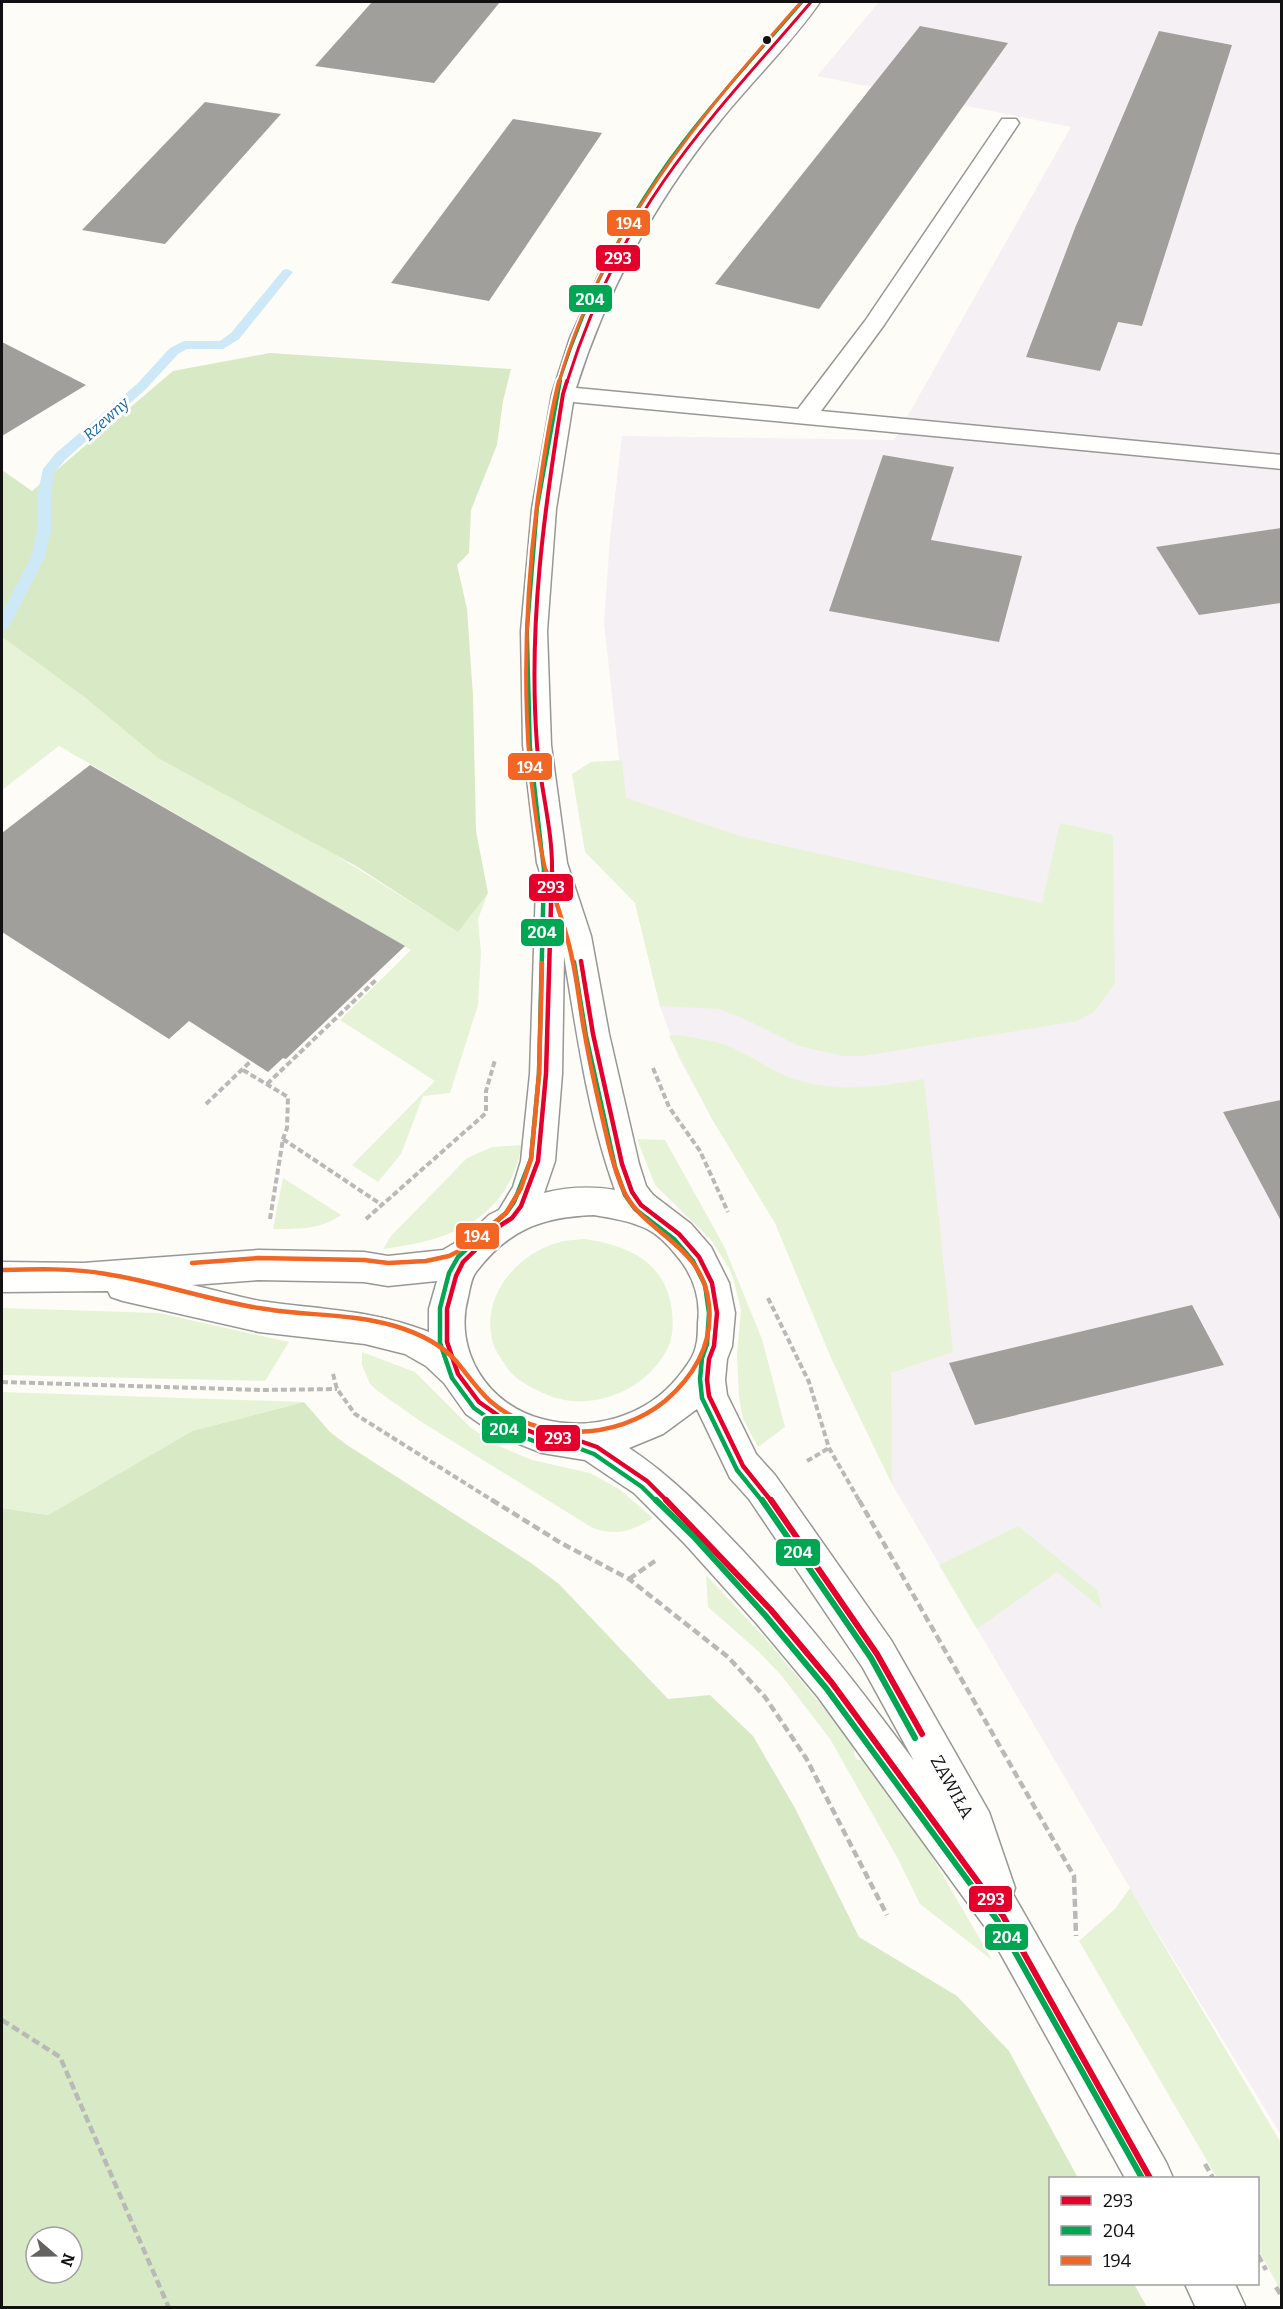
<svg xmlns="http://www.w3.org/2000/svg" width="1283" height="2309" font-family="Bitter,serif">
<rect width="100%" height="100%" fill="#fdfcf7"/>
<path fill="#f5f0f3" d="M879,2H1281V2135L1130,1888L892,1484L832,1360L775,1223L712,1119L678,1056L660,1006L635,903L604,623L610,538L622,436L894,440L1071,127L817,76Z"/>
<g fill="#e7f3d7">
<path d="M2,637L87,699L457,931L488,893L478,919L481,953L478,1005L450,1093L423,1096L401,1154L378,1182L352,1165L435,1081L340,1020L411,950L59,746L2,790Z"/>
<path d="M622,760L626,798L740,836L1042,903L1060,823L1113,835L1115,983L1094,1012L1077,1021L863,1056H843L799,1046L749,1021L719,1009L660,1006L635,903L585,852L572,774L591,762Z"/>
<path d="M674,1035C696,1038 717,1040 737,1050C754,1058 769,1069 786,1076C831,1094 878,1087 924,1079L953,1352L891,1373L892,1484L832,1360L775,1223L712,1119L669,1036Z"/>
<path d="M637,1139L665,1140L724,1246L762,1339L785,1427L758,1447L743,1419L739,1397L737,1354L741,1310L734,1281L729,1268L711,1240L655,1185Z"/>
<path d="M522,1145C507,1220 452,1240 383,1249L391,1236L467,1158L492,1147Z"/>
<path d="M283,1178L341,1215C319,1230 299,1229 273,1229Z"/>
<path d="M584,1239C625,1245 662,1259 671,1304C673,1317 674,1333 669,1345C649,1391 589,1415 543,1393C528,1386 512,1378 504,1363C500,1357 495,1350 493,1343C480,1298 515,1255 557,1243C565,1240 575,1240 584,1239Z"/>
<path d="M2,1308L159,1313L289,1342L265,1381L2,1375Z"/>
<path d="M362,1352L415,1372L470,1427L496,1445L532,1460L590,1473L619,1489L653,1518C633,1531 614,1537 591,1527L420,1421L379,1392L370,1384L362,1365Z"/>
<path d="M2,1392L304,1402L192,1431L48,1515L2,1508Z"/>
<path d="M1018,1526L1097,1590L1102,1609L1057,1572L977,1629L939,1565Z"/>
<path d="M706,1575L764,1637L855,1745L854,1754L857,1760H867L923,1841L992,1960L920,1904L898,1859L830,1739L781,1675L758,1651L708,1607Z"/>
<path d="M1130,1888L1281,2143V2291L1258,2249V2178H1217L1079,1941L1115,1909Z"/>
</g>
<g fill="#d8eac5" fill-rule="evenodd">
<path d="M270,353L511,369L503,401L497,445L471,510L469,553L457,565L467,609L473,696L476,831L488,893L458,932L356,866L158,758L87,699L2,637V470L32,491L173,371Z"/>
<path d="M304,1402L330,1432L347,1445L531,1563L559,1584L668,1699L710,1695L753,1736L795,1808L859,1937L957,1996L1009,2051L1078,2178H1050V2284H1134L1147,2307H2V1508L48,1515L192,1431ZM36,2237H72V2273H36Z"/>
</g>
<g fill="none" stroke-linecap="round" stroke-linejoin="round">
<path fill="#cde8f7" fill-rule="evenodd" d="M287,269L293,272L239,339L223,349H187L178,354L145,390L66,459L54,473L51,496V531L45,557L9,627L2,632V614L31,557L37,531V496L43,469L56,453L137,384L170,348L184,341H220L231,333L283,270Z"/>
</g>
<g fill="#a19f9c">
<path d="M372,2H500L434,83L315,66Z"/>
<path d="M920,26L1008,43L819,309L715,284Z"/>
<path d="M1159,31L1232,45L1142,326L1118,322L1100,371L1026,357L1075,228Z"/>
<path d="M205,102L281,114L165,244L82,230Z"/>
<path d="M513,119L602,133L489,301L391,283Z"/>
<path d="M2,342L86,385L2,436Z"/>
<path d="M883,455L954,467L931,540L1022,556L999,642L829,611Z"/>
<path d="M1281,528V603L1199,615L1156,547Z"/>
<path d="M90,765L405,946L286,1059L283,1058L268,1072L189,1021L169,1039L2,932V833Z"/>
<path d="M1281,1100V1221L1223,1112Z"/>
<path d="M1192,1305L1224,1365L975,1425L949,1363Z"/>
</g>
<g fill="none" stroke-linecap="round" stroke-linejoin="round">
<defs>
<g id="minor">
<path d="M802,2H820C791,44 752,81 720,121C655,201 607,290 576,388L798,409L865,321L1002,119H1016L1019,123L884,325L821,411L1282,455V469L573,402L556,509L547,631L551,745L567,863L591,936L609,1034L639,1164L646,1186L653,1195L691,1224L711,1247L729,1283L735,1313L732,1346L727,1359L725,1380L727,1395L756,1454L775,1475L891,1640L989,1812L1015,1888L1013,1894L1166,2162L1173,2178H1125L988,1931L818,1697L757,1624L685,1544L634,1493L585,1460L542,1453L496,1435L466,1414L444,1383L426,1366L405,1354L365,1344L259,1332L123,1301L111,1297L108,1291L2,1292V1262L83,1263L258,1250L364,1252L388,1256L443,1250L467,1236L489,1215L499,1210L513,1187L521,1161L530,1074L536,886L542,878L537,863L523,745L521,631L532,509L552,394L570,338L605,261L653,182L706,113ZM564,956C577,1034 588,1116 615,1190C590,1186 568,1187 544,1193L555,1161L562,1074ZM594,1215C612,1218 630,1221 647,1229C659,1235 669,1246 677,1256C693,1275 701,1298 698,1323C698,1330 698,1339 696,1346C694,1357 685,1368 678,1377C646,1417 591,1432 542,1419C488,1405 453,1351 468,1297C470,1289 471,1278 476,1272C509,1229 542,1217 594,1215ZM258,1280L364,1282L388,1286L437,1281L429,1309V1332C369,1309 322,1310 260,1301C238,1297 215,1290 192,1285ZM697,1409L730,1478L749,1499L863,1668L914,1761C860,1688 806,1619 744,1552C708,1514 673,1477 629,1448L663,1434Z"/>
<path d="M1185,2284H1235L1246,2308H1196Z"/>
</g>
</defs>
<use href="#minor" stroke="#979795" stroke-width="3"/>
<g stroke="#b9b9b8" stroke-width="4" stroke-dasharray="6 3" stroke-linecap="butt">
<path d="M653,1068L669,1107L700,1151L728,1212"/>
<path d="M243,1070L288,1097L287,1128L283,1139"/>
<path d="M267,1084L377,979"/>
<path d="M206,1104L251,1061"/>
<path d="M270,1219L283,1139L382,1205"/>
<path d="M366,1219L486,1113V1091L495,1060"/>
<path d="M768,1298L809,1382L829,1448L860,1502"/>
<path d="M333,1374L337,1389L355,1414L495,1502"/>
<path d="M2,1382L262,1390L337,1389"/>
<path d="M807,1461L829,1448"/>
</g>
<g stroke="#b9b9b8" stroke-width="4.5" stroke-dasharray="8 4" stroke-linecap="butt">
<path d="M492,1500L561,1543L629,1579L728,1657L765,1697L806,1758L887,1915"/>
<path d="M859,1500L1074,1876L1076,1936"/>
<path d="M629,1579L655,1561"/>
<path d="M2,2020L60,2057L169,2308"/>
<path d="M1205,2164L1213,2178"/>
<path d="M1258,2255L1266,2270"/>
<path d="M1276,2287L1282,2297"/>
</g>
<use href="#minor" fill="#fffffe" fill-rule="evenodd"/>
<defs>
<path id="bus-1-far3" d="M567,382C589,312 621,243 663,182C707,118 761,61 811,2"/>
<path id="bus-1-far2" d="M552,872C553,830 540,787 537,745C528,626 544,511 563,394L567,381"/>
<g id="bus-1-far1">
<path d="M552,871L546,1074L538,1161L521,1206L512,1218L501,1225L463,1262L456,1276L447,1309V1342L458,1374L479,1402L509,1423L542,1436L580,1441L597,1447L647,1481L668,1502"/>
<path d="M581,961L593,1034L622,1164L632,1192L641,1205L679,1234L699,1257L712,1283L717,1313L714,1346L709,1359L707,1380L709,1396L743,1466L772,1502"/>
</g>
<g id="bus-1">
<path d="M666,1500L771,1610L832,1683L1003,1916L1150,2178"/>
<path d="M771,1500L877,1654L922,1734"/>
</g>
<path id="bus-2-far3" d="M559,382C582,310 614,241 657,178C700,115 753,59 802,2"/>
<path id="bus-2-far2" d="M544,872L530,746L527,630L537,508L560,381"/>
<g id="bus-2-far1">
<path d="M544,871L539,1074L531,1159L514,1202L507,1212L458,1257L449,1273L440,1308V1343L452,1378L474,1408L505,1430L539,1443L578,1448L594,1454L642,1487L657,1502"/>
<path d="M574,962L586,1036L615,1167L625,1195L635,1209L674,1239L693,1261L705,1285L709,1313L707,1344L702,1358L700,1379L702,1398L737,1470L763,1502"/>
</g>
<g id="bus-2">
<path d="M656,1500L693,1536L765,1615L826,1688L997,1920L1142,2178"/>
<path d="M762,1500L871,1658L915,1738"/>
</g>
<path id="bus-3-far2" d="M559,382C601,233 700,116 801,2"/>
<path id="bus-3-far1" d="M546,872C538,842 535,810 531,778C522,685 526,590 538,497C544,458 549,419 559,381"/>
<g id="bus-3">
<path d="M192,1263L258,1258L364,1260L388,1263L426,1261L449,1256L459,1251L506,1213L521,1188L531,1159L539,1074L542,963"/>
<path d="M2,1270C37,1269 72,1268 106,1274C158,1282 207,1300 259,1308C304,1316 351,1313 395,1326C418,1333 440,1343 456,1361C467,1374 477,1389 490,1401C538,1443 616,1441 665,1401C694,1376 713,1344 709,1305C703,1242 641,1234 622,1187C613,1167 609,1146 604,1125C597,1095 590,1065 585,1035C580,1010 578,984 572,958C566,928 555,900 546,871"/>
</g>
</defs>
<use href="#bus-1-far3" stroke="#fff" stroke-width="6"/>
<use href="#bus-1-far2" stroke="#fff" stroke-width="8"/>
<use href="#bus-1-far1" stroke="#fff" stroke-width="9"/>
<use href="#bus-1" stroke="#fff" stroke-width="10"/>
<use href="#bus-2-far3" stroke="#fff" stroke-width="6"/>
<use href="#bus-2-far2" stroke="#fff" stroke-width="8"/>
<use href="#bus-2-far1" stroke="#fff" stroke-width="9"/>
<use href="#bus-2" stroke="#fff" stroke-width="10"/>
<use href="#bus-3-far2" stroke="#fff" stroke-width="6"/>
<use href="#bus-3-far1" stroke="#fff" stroke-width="8"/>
<use href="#bus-3" stroke="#fff" stroke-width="9"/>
<use href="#bus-1-far3" stroke="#e4002b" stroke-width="3"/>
<use href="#bus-1-far2" stroke="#e4002b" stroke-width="4"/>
<use href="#bus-1-far1" stroke="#e4002b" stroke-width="4.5"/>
<use href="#bus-1" stroke="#e4002b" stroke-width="6"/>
<use href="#bus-2-far3" stroke="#00a651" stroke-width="3"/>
<use href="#bus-2-far2" stroke="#00a651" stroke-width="4"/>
<use href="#bus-2-far1" stroke="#00a651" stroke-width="4.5"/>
<use href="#bus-2" stroke="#00a651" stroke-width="6"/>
<use href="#bus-3-far2" stroke="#f26522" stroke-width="3"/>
<use href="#bus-3-far1" stroke="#f26522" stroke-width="4"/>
<use href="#bus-3" stroke="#f26522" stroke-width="4.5"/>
</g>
<circle fill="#111" stroke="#fff" stroke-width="2" cx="767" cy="40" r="5"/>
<g text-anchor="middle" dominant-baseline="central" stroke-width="6" stroke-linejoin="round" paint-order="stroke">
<g font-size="16" font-style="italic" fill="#1768a6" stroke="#fff">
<text transform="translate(106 419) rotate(-42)">Rzewny</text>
</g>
<g font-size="18" fill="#111" stroke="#fff">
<text transform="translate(952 1787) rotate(61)">ZAWIŁA</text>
</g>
</g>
<g stroke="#fff" stroke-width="2">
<rect x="606" y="209" width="45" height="28" rx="6" fill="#f26522"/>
<rect x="595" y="244" width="46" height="28" rx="6" fill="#e4002b"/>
<rect x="568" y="284" width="45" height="29" rx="6" fill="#00a651"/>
<rect x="507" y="752" width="46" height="29" rx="6" fill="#f26522"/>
<rect x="528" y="873" width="46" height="29" rx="6" fill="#e4002b"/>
<rect x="520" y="918" width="45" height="29" rx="6" fill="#00a651"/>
<rect x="455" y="1222" width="45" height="28" rx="6" fill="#f26522"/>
<rect x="481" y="1415" width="46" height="29" rx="6" fill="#00a651"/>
<rect x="535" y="1424" width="46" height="28" rx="6" fill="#e4002b"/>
<rect x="775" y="1538" width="46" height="29" rx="6" fill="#00a651"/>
<rect x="968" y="1885" width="45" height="28" rx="6" fill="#e4002b"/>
<rect x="984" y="1923" width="45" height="28" rx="6" fill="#00a651"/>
</g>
<g font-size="16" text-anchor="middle" font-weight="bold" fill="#fff">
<text x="629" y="229">194</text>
<text x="618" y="264">293</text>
<text x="590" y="305">204</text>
<text x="530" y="773">194</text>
<text x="551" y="893">293</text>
<text x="542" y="938">204</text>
<text x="477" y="1242">194</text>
<text x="504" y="1435">204</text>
<text x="558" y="1444">293</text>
<text x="798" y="1558">204</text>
<text x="991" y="1905">293</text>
<text x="1007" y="1943">204</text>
</g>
<rect width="1283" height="2309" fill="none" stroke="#111111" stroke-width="6"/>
<rect x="1049" y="2177" width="210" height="108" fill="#ffffff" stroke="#a0a0a0" stroke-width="1.5"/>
<rect x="1061" y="2196" width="30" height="9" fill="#e4002b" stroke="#a0a0a0" stroke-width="1.5"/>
<text x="1103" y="2207" font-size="18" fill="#111111">293</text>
<rect x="1061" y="2226" width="30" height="9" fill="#00a651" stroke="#a0a0a0" stroke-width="1.5"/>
<text x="1103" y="2237" font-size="18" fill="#111111">204</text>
<rect x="1061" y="2256" width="30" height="9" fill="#f26522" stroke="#a0a0a0" stroke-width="1.5"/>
<text x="1103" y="2267" font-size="18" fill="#111111">194</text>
<g transform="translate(54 2255) rotate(110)"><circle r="28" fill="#ffffff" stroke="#a0a0a0" stroke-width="1.5"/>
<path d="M0-4.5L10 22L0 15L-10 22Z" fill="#646362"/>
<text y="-9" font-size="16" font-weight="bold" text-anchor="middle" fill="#111111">N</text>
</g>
</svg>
